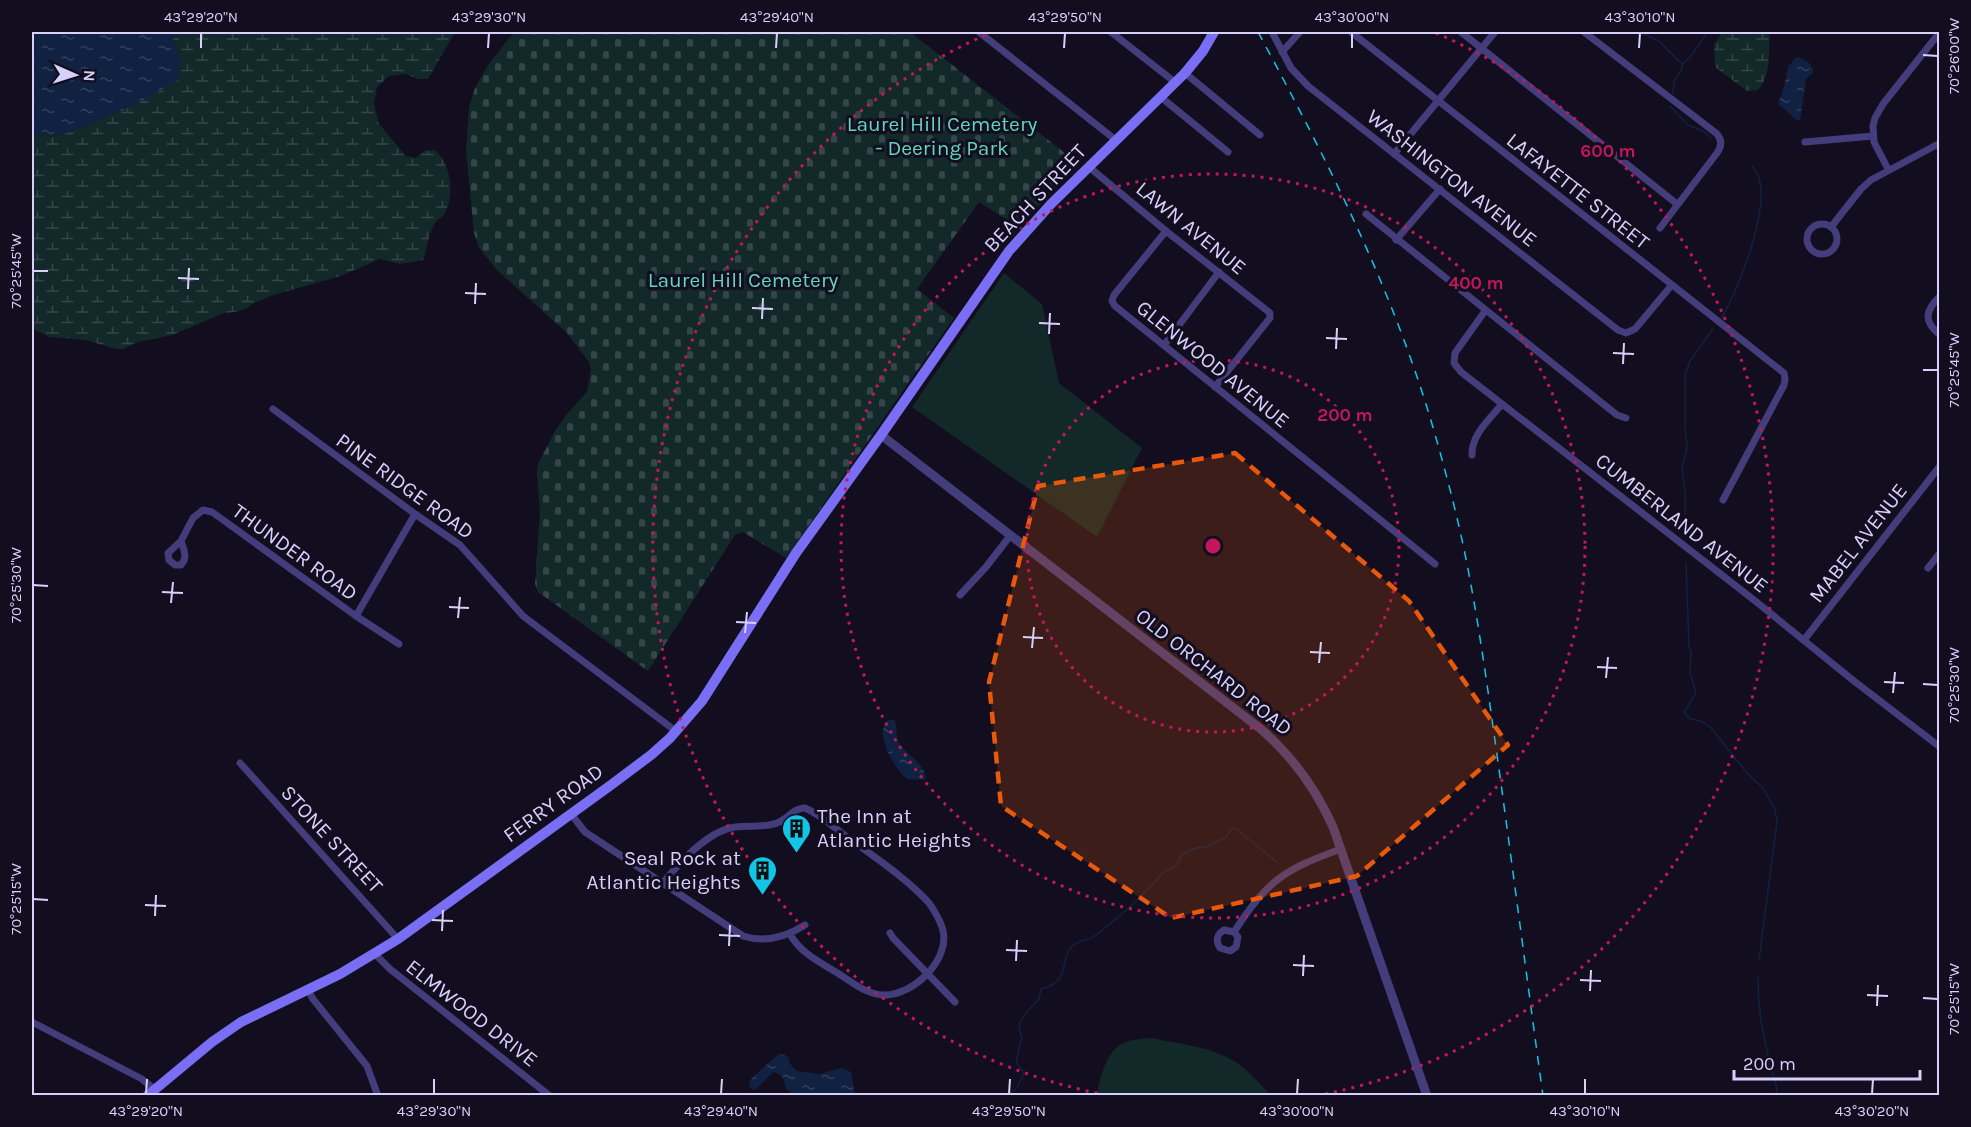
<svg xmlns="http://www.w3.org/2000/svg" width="1971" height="1127" font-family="Karla,sans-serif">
<defs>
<pattern id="wetland-marsh" width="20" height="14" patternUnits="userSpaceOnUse" patternTransform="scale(1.5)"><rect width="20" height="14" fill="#122829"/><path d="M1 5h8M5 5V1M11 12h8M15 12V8" fill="none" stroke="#344649"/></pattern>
<pattern id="cemetery-stones" width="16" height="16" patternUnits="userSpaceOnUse" patternTransform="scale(1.5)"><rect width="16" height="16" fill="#122829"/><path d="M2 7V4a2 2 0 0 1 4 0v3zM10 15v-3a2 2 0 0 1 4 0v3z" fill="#344649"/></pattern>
<pattern id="water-ripples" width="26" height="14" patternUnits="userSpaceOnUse" patternTransform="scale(1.5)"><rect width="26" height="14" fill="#112141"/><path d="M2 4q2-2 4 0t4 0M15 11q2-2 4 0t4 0" fill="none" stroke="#33405d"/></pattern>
</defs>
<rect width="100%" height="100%" fill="#120e1f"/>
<g fill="#122829">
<path d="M1004,273L1042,304L1059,383L1142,448L1097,537L912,407Z"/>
<path d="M1151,1038C1180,1044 1217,1047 1241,1066C1252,1074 1261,1086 1271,1095H1097C1099,1080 1105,1057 1118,1046C1127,1039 1141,1039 1151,1038Z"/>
</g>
<g fill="url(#wetland-marsh)">
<path d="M175,32H455L428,79H418L406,74L389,76L377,87L374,104L379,124L406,156L416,158L424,151L435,150C451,165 455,193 445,213C443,217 438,219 435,223C429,231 427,250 423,260L400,264L380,259L338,277L273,295L254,303L245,309L235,312L224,313L172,335L138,342L123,349H116L86,340L49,337L32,328V135H62L180,61L173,39Z"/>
<path d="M1722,32H1770C1768,51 1772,75 1758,90L1747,91L1715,67L1714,45Z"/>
</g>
<path fill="url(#cemetery-stones)" d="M514,32H910L1079,164L1018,227L979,202L917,289L954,318L786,558L743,532L735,535L648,671L538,592L535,584L540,512L537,474L538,464L555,431L567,414L587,392L591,369L589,362L567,333L497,270L479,248L474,233L466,151L469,107L475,88L488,65Z"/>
<g fill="url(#water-ripples)">
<path d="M32,32H175L173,39L180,61L177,81L131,107L62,135H32Z"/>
<path d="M1796,57C1804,58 1814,64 1813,73L1806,79L1800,120L1798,121L1778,104L1784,87L1788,67Z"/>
<path d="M888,720H894C899,728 894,735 899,743C906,755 928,765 925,780L907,779C895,769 873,734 888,720Z"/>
<path d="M780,1053L788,1057L790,1064L797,1071L819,1074L842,1068L851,1072L855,1095H794L786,1089C784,1079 783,1074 773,1072L755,1090L750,1088L749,1082L752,1078Z"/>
</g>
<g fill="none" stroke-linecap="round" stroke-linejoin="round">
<g stroke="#112141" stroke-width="1.5">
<path d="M1640,32L1659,41L1682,64V69L1674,81L1673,94"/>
<path d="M1683,64L1692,55L1707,32"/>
<path d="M1670,106L1688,125L1703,131L1711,138"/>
<path d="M1722,317C1738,290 1779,192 1752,166"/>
<path d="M1685,529V490L1682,469L1687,447L1685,428V375L1690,361L1713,328"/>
<path d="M1686,563L1689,647L1691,652L1690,672L1696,693L1684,712L1690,719L1701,721L1711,728L1747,773L1763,788L1775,810L1777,821L1759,960"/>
<path d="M1758,978C1758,1020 1766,1049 1777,1089L1776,1096"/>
<path d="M1007,1096L1017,1088L1024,1073L1016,1062L1022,1037L1019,1029L1020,1022L1026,1013L1039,999L1041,989C1071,983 1060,958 1071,947C1078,940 1088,941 1096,935C1119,917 1142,898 1160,876C1164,871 1170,869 1175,866C1180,863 1179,858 1182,854L1196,848L1206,847L1226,837L1231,829L1235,828L1278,863"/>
</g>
<g stroke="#433d7b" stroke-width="7">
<path d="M979,32L1117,141"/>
<path d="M1111,32L1176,83"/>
<path d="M1272,32L1291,68L1308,86L1618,330L1626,333L1635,329L1671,286"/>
<path d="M1351,32L1784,373L1785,379L1784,385L1723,500"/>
<path d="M1461,32L1677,204"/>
<path d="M1584,32L1716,133C1722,139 1722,146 1717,153L1660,228"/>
<path d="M1282,52L1300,32"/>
<path d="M1185,73L1260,135"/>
<path d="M1162,98L1228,152"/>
<path d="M1805,142L1873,136"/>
<path d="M1394,154L1495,32"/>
<path d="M1089,167L1166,231L1270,313V318L1215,387"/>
<path d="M1888,169L1874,142L1873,126L1875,118L1883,104L1940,32"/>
<path d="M1366,214L1617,415L1626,418"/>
<circle cx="1822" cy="239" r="15"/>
<path d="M1831,227L1861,189L1871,180L1940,143"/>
<path d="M1166,231L1114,295L1112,301L1115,306L1435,564"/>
<path d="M1396,240L1440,189"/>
<path d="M1940,296C1925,311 1923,321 1940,335"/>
<path d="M1485,311L1455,353L1454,363L1461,372L1754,600L1854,681L1940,747"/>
<path d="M1164,345L1219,272"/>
<path d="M273,409L415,514L460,545L523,616L677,732"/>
<path d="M1472,455C1471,435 1490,419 1502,404"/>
<path d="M181,541L168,553L169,560L175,565H181C188,558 184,550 181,541L193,518L203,510L212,512L356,616L399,644"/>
<path d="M1928,568L1940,553"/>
<path d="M960,595L986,567L1010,536"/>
<path d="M356,616L415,514"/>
<path d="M1804,640L1940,466"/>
<path d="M240,763L398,939"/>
<path d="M571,814L585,832L743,936C765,943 786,937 805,925"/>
<path d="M662,884C679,863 707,831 735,827C749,825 764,828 777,823C788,819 793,808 805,808C819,814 831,825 843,834C869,853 908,879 929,903C934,910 939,919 942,927C953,958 913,996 884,995C867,995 852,982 839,974C821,963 800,953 790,934"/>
<path d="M1234,932L1238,937L1236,947L1230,951L1220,948C1215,941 1217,934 1224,930L1234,932C1268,880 1283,870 1341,849"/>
<path d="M890,933L893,938L955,1002"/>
<path d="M375,954L390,969L550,1096"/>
<path d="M308,990L313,999L367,1066L378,1096"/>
<path d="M32,1022L142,1079L154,1089"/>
</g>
<path stroke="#433d7b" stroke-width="9" d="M881,435L1262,730C1294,758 1316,789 1333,827L1427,1096"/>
<path stroke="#796ef4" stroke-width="10" d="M147,1096L212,1042L241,1022L340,974L398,939L611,785L651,755L670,738L702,701L796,553L881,435L1009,251L1051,204L1185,73L1203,51L1214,32"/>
<path stroke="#12c5e6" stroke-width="1.5" stroke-dasharray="9 8" stroke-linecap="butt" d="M1258,32C1326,158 1391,285 1432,424C1445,469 1457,514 1466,559C1480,629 1489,699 1499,769C1514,878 1528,987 1543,1096"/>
</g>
<path fill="#e8590c" fill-opacity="0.2" stroke="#e8590c" stroke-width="4.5" stroke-dasharray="12 8" stroke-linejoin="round" d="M1235,453L1409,601L1508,745L1357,876L1171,918L1001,806L989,682L1038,486Z"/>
<path fill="none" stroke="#d7d0fb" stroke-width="2" d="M201,48V33M488,48L489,33M776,48L777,33M1064,48L1065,33M1352,48V33M1639,48L1640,33M1923,55L1938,56M33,271H48M178,278L199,279M188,289L189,268M465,293L486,294M475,304L476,283M752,308L773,309M762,319L763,298M1039,323L1060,324M1049,334L1050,313M1326,338L1347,339M1336,349L1337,328M1613,353L1634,354M1623,364L1624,343M1923,370H1938M33,585L48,586M162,592L183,593M171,603L173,582M449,607L469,608M458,618L460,597M736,622L756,623M745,633L747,612M1023,637L1043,638M1032,648L1034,627M1310,652L1330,653M1319,663L1321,642M1597,667L1617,668M1606,678L1608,657M1884,682L1904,683M1923,684L1938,685M1893,693L1895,672M33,899L48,900M145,905L166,906M155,916L156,895M432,920L453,921M442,931L443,910M719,935L740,936M729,946L730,925M1006,950L1027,951M1016,961L1017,940M1293,965L1314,966M1303,976L1304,955M1580,980L1601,981M1590,991L1591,970M1867,995L1888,996M1923,998L1938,999M1877,1006L1878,985M146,1094L147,1079M434,1094V1079M721,1094L722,1079M1009,1094L1010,1079M1297,1094L1298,1079M1585,1094V1079M1872,1094L1873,1079"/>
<g fill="none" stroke="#c2185b" stroke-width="3" stroke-dasharray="3 6">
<circle cx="1213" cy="546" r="186"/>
<circle cx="1213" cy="546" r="372"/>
<path d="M1106 1095A559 559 0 0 1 990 33M1436 33A559 559 0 0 1 1320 1095"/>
</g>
<defs>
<symbol id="building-pin" viewBox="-11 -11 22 30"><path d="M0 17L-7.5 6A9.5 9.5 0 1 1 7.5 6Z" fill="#12c5e6" stroke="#120e1f"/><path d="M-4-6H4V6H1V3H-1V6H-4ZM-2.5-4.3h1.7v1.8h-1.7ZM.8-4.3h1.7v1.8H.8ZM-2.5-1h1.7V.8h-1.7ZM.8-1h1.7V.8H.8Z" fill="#111"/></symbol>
</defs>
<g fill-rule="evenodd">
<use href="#building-pin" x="780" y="812" width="33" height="45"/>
<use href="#building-pin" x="746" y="854" width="33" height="45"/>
</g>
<g text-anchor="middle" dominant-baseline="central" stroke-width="6" stroke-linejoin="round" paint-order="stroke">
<g font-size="21" fill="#62d5bf" stroke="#120e1f">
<text x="942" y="124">Laurel Hill Cemetery<tspan x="942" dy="24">- Deering Park</tspan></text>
<text x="743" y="280">Laurel Hill Cemetery</text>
</g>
<g font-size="21" fill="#d7d0fb" stroke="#120e1f">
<text transform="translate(1452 178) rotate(38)">WASHINGTON AVENUE</text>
<text transform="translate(1578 191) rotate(38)">LAFAYETTE STREET</text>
<text transform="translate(1035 198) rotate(-47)">BEACH STREET</text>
<text transform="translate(1191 228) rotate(39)">LAWN AVENUE</text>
<text transform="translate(1213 364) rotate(39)">GLENWOOD AVENUE</text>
<text transform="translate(405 486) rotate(36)">PINE RIDGE ROAD</text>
<text transform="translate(1682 523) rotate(38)">CUMBERLAND AVENUE</text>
<text transform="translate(1858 543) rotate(-52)">MABEL AVENUE</text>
<text transform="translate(295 552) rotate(36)">THUNDER ROAD</text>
<text transform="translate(1214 672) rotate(38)">OLD ORCHARD ROAD</text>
<text transform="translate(553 803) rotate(-36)">FERRY ROAD</text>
<text transform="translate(332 839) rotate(47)">STONE STREET</text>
<text transform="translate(472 1013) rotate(38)">ELMWOOD DRIVE</text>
</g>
<g font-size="21" fill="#d7d0fb" stroke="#120e1f" text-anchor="start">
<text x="817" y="816">The Inn at<tspan x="817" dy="24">Atlantic Heights</tspan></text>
<text x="741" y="858" text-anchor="end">Seal Rock at<tspan x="741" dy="24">Atlantic Heights</tspan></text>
</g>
</g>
<circle cx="1213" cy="546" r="9" fill="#c2185b" stroke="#120e1f" stroke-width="3"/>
<g font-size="18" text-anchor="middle" font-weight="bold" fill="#c2185b" stroke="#120e1f" stroke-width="6" stroke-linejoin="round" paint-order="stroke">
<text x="1608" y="157">600 m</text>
<text x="1476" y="289">400 m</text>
<text x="1345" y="421">200 m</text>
</g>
<rect width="1971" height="1127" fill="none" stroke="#120e1f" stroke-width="66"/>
<g transform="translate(75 75) rotate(93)" stroke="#120e1f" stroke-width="4.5" paint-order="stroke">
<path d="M0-4.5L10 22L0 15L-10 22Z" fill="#d7d0fb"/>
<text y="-9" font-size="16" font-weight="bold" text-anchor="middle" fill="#d7d0fb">N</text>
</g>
<path d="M1734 1070v9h186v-9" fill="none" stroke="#d7d0fb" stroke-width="3"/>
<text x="1743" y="1070" font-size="18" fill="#d7d0fb" stroke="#120e1f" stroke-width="4.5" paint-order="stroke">200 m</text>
<rect x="33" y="33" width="1905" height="1061" fill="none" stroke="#d7d0fb" stroke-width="2"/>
<g font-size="15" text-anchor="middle" fill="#d7d0fb">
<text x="201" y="22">43°29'20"N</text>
<text x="489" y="22">43°29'30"N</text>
<text x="777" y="22">43°29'40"N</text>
<text x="1065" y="22">43°29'50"N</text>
<text x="1352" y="22">43°30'00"N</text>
<text x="1640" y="22">43°30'10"N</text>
<text transform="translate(1954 56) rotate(-90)" y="5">70°26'00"W</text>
<text transform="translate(16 271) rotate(-90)" y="5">70°25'45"W</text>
<text transform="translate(1954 370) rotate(-90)" y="5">70°25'45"W</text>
<text transform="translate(16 585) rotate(-90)" y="5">70°25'30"W</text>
<text transform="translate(1954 685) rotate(-90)" y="5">70°25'30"W</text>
<text transform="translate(16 899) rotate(-90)" y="5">70°25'15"W</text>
<text transform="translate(1954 999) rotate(-90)" y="5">70°25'15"W</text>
<text x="146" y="1116">43°29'20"N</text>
<text x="434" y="1116">43°29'30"N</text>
<text x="721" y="1116">43°29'40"N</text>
<text x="1009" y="1116">43°29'50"N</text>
<text x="1297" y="1116">43°30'00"N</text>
<text x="1585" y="1116">43°30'10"N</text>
<text x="1872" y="1116">43°30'20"N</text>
</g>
</svg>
